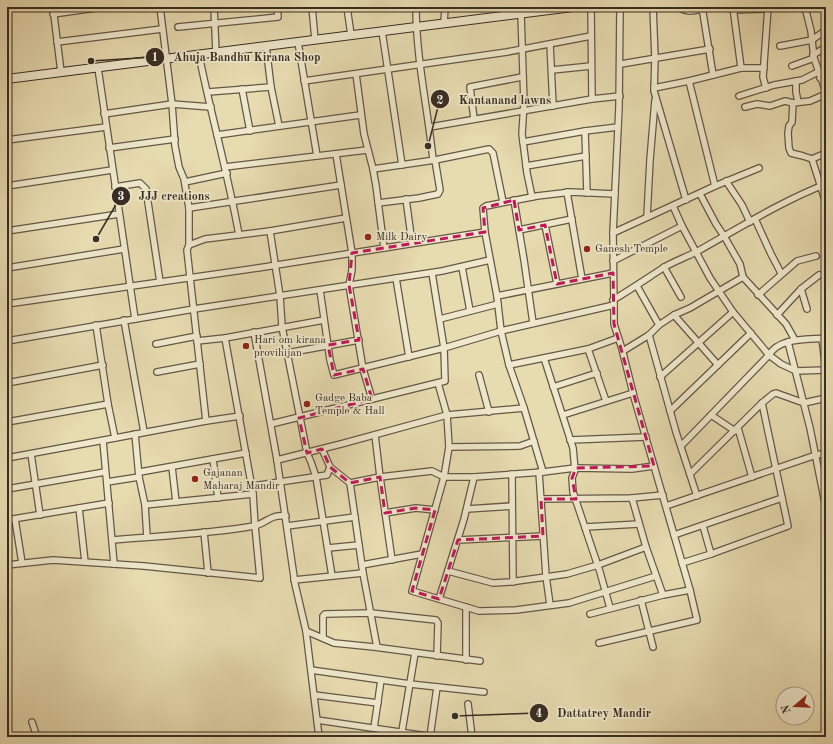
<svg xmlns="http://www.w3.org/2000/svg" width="833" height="744" font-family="'Old Standard TT',serif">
<rect width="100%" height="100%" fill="#e7dbb0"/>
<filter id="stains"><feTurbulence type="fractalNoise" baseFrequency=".005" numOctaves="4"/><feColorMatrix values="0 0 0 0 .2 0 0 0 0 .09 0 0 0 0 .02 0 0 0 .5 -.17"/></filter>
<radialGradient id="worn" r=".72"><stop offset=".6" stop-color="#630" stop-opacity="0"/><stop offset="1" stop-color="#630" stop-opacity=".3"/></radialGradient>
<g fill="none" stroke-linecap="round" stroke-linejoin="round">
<defs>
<g id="street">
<path d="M53,7L61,72"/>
<path d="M160,7L172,104L175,146L179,167L184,179L189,208V245"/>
<path d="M214,7L216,53"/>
<path d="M312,7L315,40"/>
<path d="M347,7L351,35"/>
<path d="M416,7C416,58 428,110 433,160"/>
<path d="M591,7L592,99"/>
<path d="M653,7L655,58L654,91L686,200"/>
<path d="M679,7C686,13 694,11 703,9"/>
<path d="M702,7L713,75"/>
<path d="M733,7L741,68"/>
<path d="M805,7L811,31L814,58L826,92"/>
<path d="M733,10L768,9"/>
<path d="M53,14L103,7"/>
<path d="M521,14L524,103L522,134L527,173L532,197"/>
<path d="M444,23L445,7"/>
<path d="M178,27L278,17L277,7"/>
<path d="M382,31L402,165"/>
<path d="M57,42L162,29"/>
<path d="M298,42L317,156"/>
<path d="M550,44L553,106"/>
<path d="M266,46L271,87L279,126"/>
<path d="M780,46L812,40L826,30"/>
<path d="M199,55C211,115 228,174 239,235"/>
<path d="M813,55L826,47"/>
<path d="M621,64L710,49"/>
<path d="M792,66L814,58"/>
<path d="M98,68L135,319"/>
<path d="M552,70L591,66"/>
<path d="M356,74L364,134L373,169L376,186L384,248"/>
<path d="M820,78L826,74"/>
<path d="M304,81L507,52L591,36"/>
<path d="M689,81L715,186"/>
<path d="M796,81V92L798,102"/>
<path d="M654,88L689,81L741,68H764"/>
<path d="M766,88L763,77L768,7"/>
<path d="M242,89L250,131"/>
<path d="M208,92L271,87"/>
<path d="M739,96L774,85L802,80L818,72"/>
<path d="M793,103L792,122L789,126L788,133L789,148L791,153L803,156L812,159L826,203"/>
<path d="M745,107L757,104L770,106L785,101L793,103L810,101L826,94"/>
<path d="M104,114L172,104L211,107"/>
<path d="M474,119L470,87L522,77"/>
<path d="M430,127L592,99L620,96"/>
<path d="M585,131L587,193"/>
<path d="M217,135L360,115"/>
<path d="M7,140L106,127"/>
<path d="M523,142L585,131L618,127"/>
<path d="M109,148L175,139"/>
<path d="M336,154L352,253V270L349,285L363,369L372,399"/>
<path d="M812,159L826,153"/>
<path d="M526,166L586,156"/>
<path d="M225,167L367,150"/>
<path d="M373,169L435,160L489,149L493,153L503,202"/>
<path d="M726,181L742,205L750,222"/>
<path d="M185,182L227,173"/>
<path d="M7,186L112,170"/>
<path d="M115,187L140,183L146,189L160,282"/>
<path d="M567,192L582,279"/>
<path d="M700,194L716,224L724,236L740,264L743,277L786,324L795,340"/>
<path d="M406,199L412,243"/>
<path d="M514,200L524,260L533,323"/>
<path d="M378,203L419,198L438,194L440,190L435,160"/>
<path d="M673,206L682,226L710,278L733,312L769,355L781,364L796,371L826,370"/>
<path d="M189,208L341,185"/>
<path d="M647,217L650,160L655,100"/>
<path d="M755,219L771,254L781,273"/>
<path d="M545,225L557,284"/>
<path d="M519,230L572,219"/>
<path d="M7,231L119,214"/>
<path d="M270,231L280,296L282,327L307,453L311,462L316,477L332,576"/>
<path d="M613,233L715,186L759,168"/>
<path d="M613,261L682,226"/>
<path d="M462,267L470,311"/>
<path d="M664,267L681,297"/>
<path d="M7,268L124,249"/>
<path d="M396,278L409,357"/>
<path d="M801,289L807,309"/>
<path d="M320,290L330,360L334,375L444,348L501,331L497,296L485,232L483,208L486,206L537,196L571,192L615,194"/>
<path d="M758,295L797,261L816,256"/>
<path d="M497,296L613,273"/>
<path d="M613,300C630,290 646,279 663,268C674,261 687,257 698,251C739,228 782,201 826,184"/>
<path d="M7,304L258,268L485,232"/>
<path d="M674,315L718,365"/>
<path d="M777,315L801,289L819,275"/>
<path d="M440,319L498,304"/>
<path d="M124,320L144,432"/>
<path d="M659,325L674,315L690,308L743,277"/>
<path d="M254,332L277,460"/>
<path d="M649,335L676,432L697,496"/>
<path d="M822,339L826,369"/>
<path d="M7,341L194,309L442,271L490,260"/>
<path d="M197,341L225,338L324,320"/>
<path d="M788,342L810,428L826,508"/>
<path d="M156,344L197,336"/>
<path d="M588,349L606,401"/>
<path d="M623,351L649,335L659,325L637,286"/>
<path d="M287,353L359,340"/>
<path d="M544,358L573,448L575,470L572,478L573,492L600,572L610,608"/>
<path d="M509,365L588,349L618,338"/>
<path d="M157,372L200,364"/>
<path d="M479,375L489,412"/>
<path d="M660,377L733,312"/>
<path d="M7,383L103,365"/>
<path d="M438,383L447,415L449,447L444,477L412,591L479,611L516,610L569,603L656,576"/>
<path d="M553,387L597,373"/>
<path d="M524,408L543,472"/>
<path d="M670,411L751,333"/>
<path d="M563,415L633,393"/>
<path d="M711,415L735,431"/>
<path d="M206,421L187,250L189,245L205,239L270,231L346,218"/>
<path d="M7,422L108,404"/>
<path d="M271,424L445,381L444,348L432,273"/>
<path d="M738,428L752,477"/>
<path d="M135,434L139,477L145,505L147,537"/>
<path d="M375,435L380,477L392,560"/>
<path d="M115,438L206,421L240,416"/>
<path d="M570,440L646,437"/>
<path d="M103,441L114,564"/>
<path d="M681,446L769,355C779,337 808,340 826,338"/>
<path d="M449,447L520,446L534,441"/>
<path d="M322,449L330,467"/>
<path d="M31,454L40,515"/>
<path d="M7,458L115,438L108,404L96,325"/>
<path d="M213,459L218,498"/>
<path d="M172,467L176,502"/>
<path d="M140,472L246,453"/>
<path d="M539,472L546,576L550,605"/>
<path d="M512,474L513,582"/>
<path d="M690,474L762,403L773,394L776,393L804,403L826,398"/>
<path d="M107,482L139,477"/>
<path d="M350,483L363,573L377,647"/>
<path d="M252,486L327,475L330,467L350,483L380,477L432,471L444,477H474L543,472L575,468L632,469L654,466"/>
<path d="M7,489L105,472"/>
<path d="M632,498L646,547L663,595"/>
<path d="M541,499L632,498L663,495"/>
<path d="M145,505L253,494"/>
<path d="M666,506L816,455L826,453"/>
<path d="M79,508L85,562"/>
<path d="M467,509L512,506"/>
<path d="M385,513L416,508L435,510"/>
<path d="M15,519L22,563"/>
<path d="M7,520L109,503"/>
<path d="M287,526L355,517"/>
<path d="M703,526L711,554"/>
<path d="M585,527L639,524"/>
<path d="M204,532L208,573"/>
<path d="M674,535L782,498"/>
<path d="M112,540C159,536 208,534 254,526C267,523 270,514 286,516"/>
<path d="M458,540L543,536"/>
<path d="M328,548L359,545"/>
<path d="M682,563L711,554L788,526L762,403"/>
<path d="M7,565L53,560L144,566L260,578L255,526L253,494L225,338"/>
<path d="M362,565L422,554"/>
<path d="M448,571L493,583L510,582L567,574L598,565L646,547"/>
<path d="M294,580L363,573"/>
<path d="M439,599L464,519L474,477"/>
<path d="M641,600L653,647"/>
<path d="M466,607V660"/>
<path d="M590,614L663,595L690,590"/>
<path d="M306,631L334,643L374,647L480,661"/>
<path d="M323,638V616L325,614L371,613L436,620L438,623L437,656"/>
<path d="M599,643L697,620L690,590L634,397L622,349L614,324V305"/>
<path d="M311,670L410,684L484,692"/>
<path d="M314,695L378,703"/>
<path d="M468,704L472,737"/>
<path d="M317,720L434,737"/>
<path d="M32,722L37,737"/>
<path d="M374,728L381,680"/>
<path d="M319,737L306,631L295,584L277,460L341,444L447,415L524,408L509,365L501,331L614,305L613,233L619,107L620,7"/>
<path d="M401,737L415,653"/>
<path d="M430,737L437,687"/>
</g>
<path id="secondary" d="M7,79L573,7"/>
</defs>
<use href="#street" stroke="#645846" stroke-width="8"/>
<use href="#secondary" stroke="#382d23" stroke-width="10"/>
<use href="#street" stroke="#efe8cc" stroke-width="5.5"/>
<use href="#secondary" stroke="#efe8cc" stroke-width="8"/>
</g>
<path fill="none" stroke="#c2185b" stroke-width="3" stroke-dasharray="8 5" stroke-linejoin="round" d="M514,200L519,230L545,225L557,284L613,273L614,324L654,466L576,468L572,478L576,499H541L543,536L458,540L439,599L412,591L435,510L416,508L385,513L380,477L350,483L330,467L322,449L307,453L299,418L372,399L363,369L334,375L328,345L359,340L349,285L352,253L485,232L483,208Z"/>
<g fill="#8f2418" stroke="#efe8cc" stroke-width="1.5">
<circle cx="368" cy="237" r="4"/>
<circle cx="587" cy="249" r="4"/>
<circle cx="246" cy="346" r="4"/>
<circle cx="307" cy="404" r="4"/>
<circle cx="195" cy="479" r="4"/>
</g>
<g text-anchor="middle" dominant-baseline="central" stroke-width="3.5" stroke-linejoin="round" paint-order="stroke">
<g font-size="11" fill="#382d23" stroke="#efe8cc" text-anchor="start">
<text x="376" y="237">Milk Dairy</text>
<text x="595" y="249">Ganesh Temple</text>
<text x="254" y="340">Hari om kirana<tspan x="254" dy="13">provihijan</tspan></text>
<text x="315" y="398">Gadge Baba<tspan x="315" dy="13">Temple &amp; Hall</tspan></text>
<text x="203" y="473">Gajanan<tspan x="203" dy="13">Maharaj Mandir</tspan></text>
</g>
</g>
<path fill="none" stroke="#382d23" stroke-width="1.5" d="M91 61L155 57M428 146L440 99M96 239L121 196M455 716L539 713"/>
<g fill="#382d23" stroke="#efe8cc" stroke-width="1.5">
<circle cx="91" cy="61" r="4"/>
<circle cx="428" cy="146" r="4"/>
<circle cx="96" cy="239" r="4"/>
<circle cx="455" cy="716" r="4"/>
<circle cx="155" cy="57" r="10"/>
<circle cx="440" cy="99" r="10"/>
<circle cx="121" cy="196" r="10"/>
<circle cx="539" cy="713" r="10"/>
</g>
<g font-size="12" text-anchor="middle" font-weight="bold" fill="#fff">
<text x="155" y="61">1</text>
<text x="440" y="104">2</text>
<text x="121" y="200">3</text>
<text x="539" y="717">4</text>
</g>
<g font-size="12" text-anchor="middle" font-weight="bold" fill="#382d23" stroke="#efe8cc" stroke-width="3.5" stroke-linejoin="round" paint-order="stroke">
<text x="247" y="61">Ahuja Bandhu Kirana Shop</text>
<text x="505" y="104">Kantanand lawns</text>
<text x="174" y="200">JJJ creations</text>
<text x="604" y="717">Dattatrey Mandir</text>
</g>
<rect width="833" height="744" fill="none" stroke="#e7dbb0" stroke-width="24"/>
<rect x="8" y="8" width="817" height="728" fill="none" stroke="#382d23" stroke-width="2"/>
<rect x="12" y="12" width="809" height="720" fill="none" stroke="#382d23"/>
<g transform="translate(795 706) rotate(251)"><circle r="19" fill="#efe8cc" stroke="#a69d88"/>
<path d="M0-3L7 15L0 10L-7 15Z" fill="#8f2418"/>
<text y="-6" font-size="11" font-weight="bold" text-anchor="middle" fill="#382d23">N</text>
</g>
<rect width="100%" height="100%" filter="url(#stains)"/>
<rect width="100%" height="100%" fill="url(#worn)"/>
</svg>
